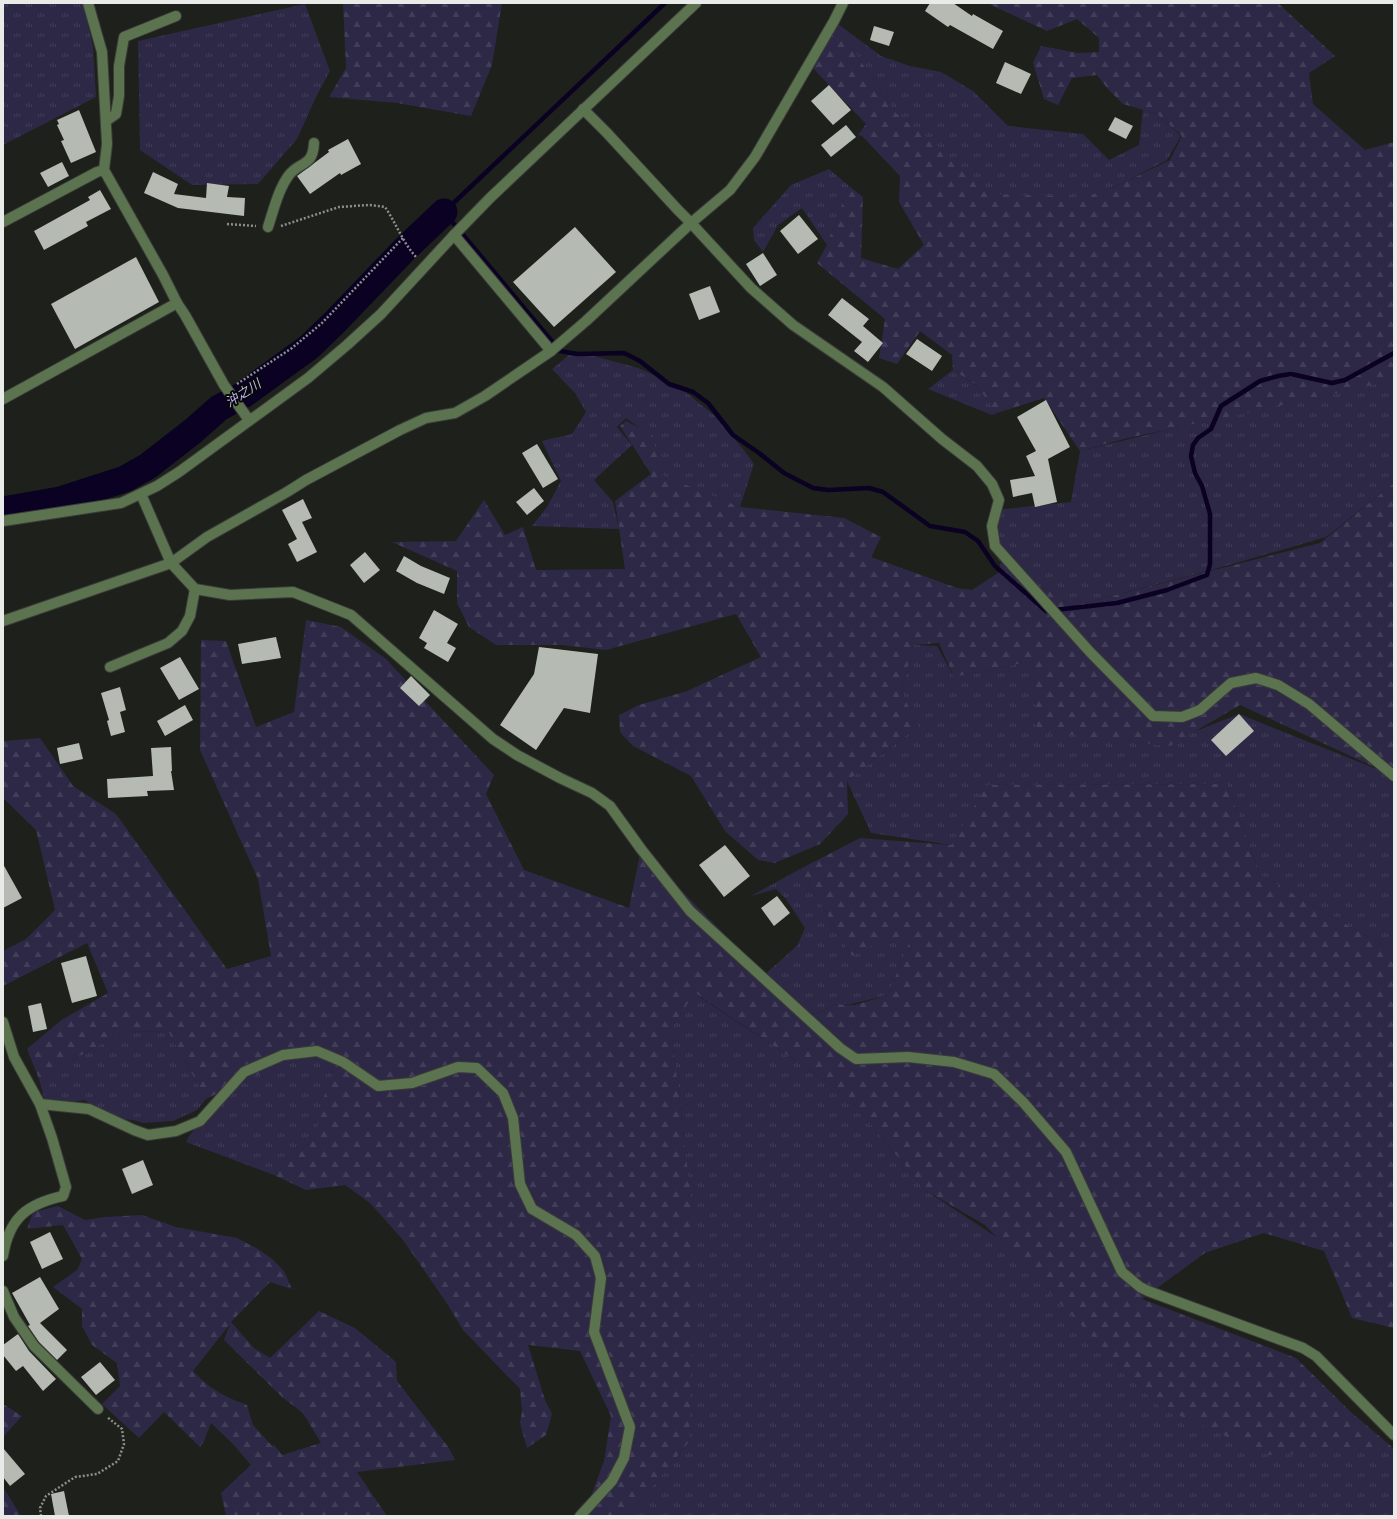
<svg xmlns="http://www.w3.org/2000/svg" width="1397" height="1519" font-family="'PT Sans Narrow','Noto Sans JP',sans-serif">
<defs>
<pattern id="grass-tufts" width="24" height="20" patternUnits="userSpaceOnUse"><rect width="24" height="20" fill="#2e2847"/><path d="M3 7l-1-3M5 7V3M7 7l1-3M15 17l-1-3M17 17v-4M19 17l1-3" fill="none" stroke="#423d59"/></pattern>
<pattern id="forest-firs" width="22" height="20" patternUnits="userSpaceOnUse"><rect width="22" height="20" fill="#2e2847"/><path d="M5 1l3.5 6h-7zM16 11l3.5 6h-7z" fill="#423d59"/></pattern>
</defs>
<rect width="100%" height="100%" fill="#1d201b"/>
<g fill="url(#grass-tufts)">
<path d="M3,3H85V12L93,47L96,97L3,145Z"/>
<path d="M305,4L330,71L316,97L297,139L258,184L192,185L140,150L138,41Z"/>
<path d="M834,21L881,56L910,66L941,72L973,91L1008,126L1083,134L1109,160L1139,145L1143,110L1157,114L1181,136L1167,160L1121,184L1085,197H990L895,112Z"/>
<path d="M829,169L849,186L827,245L802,208L778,225L763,252L754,240L753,228L791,185Z"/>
<path d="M569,355L594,356L638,368L677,385L715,416L743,449L754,464L740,507L658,474L652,437L626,418L617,427L632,445L594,480L613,502L619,529L532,526L547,507L561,481L542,441L572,434L586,412L575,393L552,369Z"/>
<path d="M953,370L978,387L997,413L992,415L928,389Z"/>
<path d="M1394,379V483L1326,537L1208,571L1073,606L998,560L996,510L1071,502L1080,451L1175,428Z"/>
<path d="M914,645L937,646L954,677L1033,661L1037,730L1161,745L1239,714L1394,776V948L1391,950L1260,875L1227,784L988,785L952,845L871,833L847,781L918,726L901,691Z"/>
<path d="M800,869L852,956L879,938L912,937L888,995L851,1004H836L816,1014L800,1013L764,975L797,946L805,928L786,899L776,889L751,896Z"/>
<path d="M694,993L847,1095L925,1190L998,1238L1160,1407L1394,1448V1516H627L689,1442L684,1139L671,1028Z"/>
<path d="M168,1031L206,1099L197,1110L173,1121L143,1123L133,1120L106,1117L85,1100L46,1105L39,1079L122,1032Z"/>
<path d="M302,1053L338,1060L315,1137L274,1175L186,1142L189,1136L244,1072Z"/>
</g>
<g fill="url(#forest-firs)" fill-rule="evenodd">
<path d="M343,3H502L492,65L471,116L397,103L329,97L346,68Z"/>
<path d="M987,3H1278L1335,56L1309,73L1313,104L1365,150L1394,142V380L1288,404L1128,438L1080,451L1044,398L997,413L976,385L953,370L952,355L920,331L897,364L879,358L885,319L817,263L827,245L849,186L863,197L861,258L898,269L924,245L899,202L900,176L862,136L858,135L866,124L809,64L834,21L895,112L992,194L1085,197L1121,184L1170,160L1182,136L1157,114L1123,104L1107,88L1097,75L1072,78L1058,105L1044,99L1033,63L1041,46L1078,53L1099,52V38L1077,19L1047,31Z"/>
<path d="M626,421L652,434L662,475L740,507L844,518L881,537L871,557L957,588L972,590L998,573L1001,562L1073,606L1320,543L1394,483V776L1240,705L1170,746L1037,731L1033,661L954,677L939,643L914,645L901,691L918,726L847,781L848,814L820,844L775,863L758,860L725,831L691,776L633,746L620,732L619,715L639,705L687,691L761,657L736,614L606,650L562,645H496L469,627L457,603V571L392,542L456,541L484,500L505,535L523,527L536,570L625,569L615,501L651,474L620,426Z"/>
<path d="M306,620L341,627L386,659L494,775L486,794L524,870L629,908L641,849L803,1015L816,1014L836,1004L855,1005L888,995L911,938L881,941L852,956L800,869L860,838L951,845L987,785L1227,784L1260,875L1391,950L1394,948V1328L1352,1318L1324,1251L1264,1233L1205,1253L1142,1299L1296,1358L1352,1413L1392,1447L1268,1455L1160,1407L985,1225L925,1190L847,1095L695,993L671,1028L695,1232L689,1442L627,1516H572L586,1510L604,1461L611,1416L580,1351L528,1345L545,1400L552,1414L546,1435L527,1448L520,1423L522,1411L520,1389L463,1330L446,1302L403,1240L370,1203L345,1185L306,1190L274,1175L315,1137L325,1093L338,1060L302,1053L206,1099L168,1031L122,1032L39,1079L27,1049L60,1021L108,993L87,943L3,986V951L26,939L55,910L36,830L3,798V741L40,738L73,786L116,814L227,969L271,956L258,879L200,750L201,640L226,641L256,727L294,712Z"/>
<path d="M58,1206L85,1220L105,1217L142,1215L176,1227L237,1238L258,1249L272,1259L284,1271L292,1289L270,1282L231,1322L254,1348L270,1358L319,1311L355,1328L396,1362L397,1381L449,1448L455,1460L357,1472L387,1516H226L221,1493L251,1465L232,1443L211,1423L204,1441L200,1447L164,1412L139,1438L102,1404L120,1386L117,1363L92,1345L82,1326V1309L53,1287L77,1270L82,1259L63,1225L27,1229L33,1212ZM230,1324L224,1340L282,1397L303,1413L321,1443L282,1455L274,1445L272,1446L253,1425L247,1405C223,1396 211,1390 193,1371Z"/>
<path d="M3,1404L22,1416L3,1437Z"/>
<path d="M3,1487L21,1516H3Z"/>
</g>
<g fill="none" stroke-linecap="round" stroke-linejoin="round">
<path stroke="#0b0123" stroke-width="4.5" d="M665,3L444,212L560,351L577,354L624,353L640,361L669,384L693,392L708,403L733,435L759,453L784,473L813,488L828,490L869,488L883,492L930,526L965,532L978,541L995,566L1046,611L1117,603L1167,590L1207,575L1210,564V514L1202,486L1195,473L1191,456L1193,445L1198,438L1211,429L1221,406L1260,381L1278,376L1291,374L1332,383L1345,380L1394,353"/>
<path stroke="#0b0123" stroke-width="27" d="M3,510L60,500L125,479L148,466L193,431L219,408L243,395L309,347L334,323L405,249L444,212"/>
</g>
<g fill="#b5bab3">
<path d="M930,3H953L972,16L973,14L1003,31L993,49L950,25L948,27L925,11Z"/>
<path d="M874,26L894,32L889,46L870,40Z"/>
<path d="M1005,62L1031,74L1021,94L996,83Z"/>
<path d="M829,85L851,110L833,125L811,101Z"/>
<path d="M79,110L96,152L71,163L61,141L64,140L57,125L59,124L57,120Z"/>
<path d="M1115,117L1133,126L1126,139L1108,130Z"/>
<path d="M846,125L856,137L831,157L821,145Z"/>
<path d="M348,139L361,164L341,175L340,173L310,194L297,176L329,152L328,150Z"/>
<path d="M62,162L69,176L48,187L40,173Z"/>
<path d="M153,172L178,184L174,194L206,198L207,183L229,186L227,197L245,198L244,216L178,208L144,193Z"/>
<path d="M100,190L111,209L86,222L88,226L44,250L34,231L90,200L88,197Z"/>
<path d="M799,215L818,239L798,254L780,231Z"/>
<path d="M575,227L616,272L554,327L513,282Z"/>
<path d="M763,253L777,275L760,286L746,264Z"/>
<path d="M136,257L159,302L75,349L51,304Z"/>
<path d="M710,286L720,312L699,320L689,294Z"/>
<path d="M842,298L869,319L863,326L883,343L868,362L854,351L862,342L828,315Z"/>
<path d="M917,339L942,356L932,371L906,354Z"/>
<path d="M1046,400L1070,447L1048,459L1057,502L1035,507L1032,493L1013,497L1010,480L1035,476L1026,456L1036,451L1017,417Z"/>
<path d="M537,444L558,479L543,488L522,453Z"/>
<path d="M534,488L544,501L527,515L516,502Z"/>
<path d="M303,499L312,518L302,522L317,552L297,562L288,544L297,539L282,510Z"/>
<path d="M365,552L380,570L364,583L350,565Z"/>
<path d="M404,556L421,566L450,578L444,594L417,583L396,571Z"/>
<path d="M434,610L458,624L447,643L456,648L448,662L424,648L427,643L419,638Z"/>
<path d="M276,637L281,658L242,664L238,644Z"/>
<path d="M539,647L598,654L590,713L564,708L536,750L500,725L534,674Z"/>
<path d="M180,657L199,689L179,700L160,668Z"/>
<path d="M411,676L430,695L419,706L400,688Z"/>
<path d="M120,687L126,710L120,712L125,732L111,736L107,721L109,720L101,693Z"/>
<path d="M185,705L193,720L165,736L157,721Z"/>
<path d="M1239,714L1254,731L1226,756L1211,740Z"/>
<path d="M79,743L83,759L60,764L57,748Z"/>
<path d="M171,747L172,771H171L174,790L147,791L148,796L108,798L107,779L153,776L151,748Z"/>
<path d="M725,845L750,876L724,897L699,865Z"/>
<path d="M3,864L22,898L3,908Z"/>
<path d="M777,896L790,913L774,926L761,908Z"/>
<path d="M86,956L97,996L72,1003L61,963Z"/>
<path d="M41,1003L47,1029L33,1032L28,1006Z"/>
<path d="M143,1160L153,1185L132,1194L122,1169Z"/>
<path d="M50,1232L63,1259L42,1269L30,1242Z"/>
<path d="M40,1277L59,1309L40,1323L67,1350L57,1360L39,1342L28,1326L30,1325L12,1293Z"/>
<path d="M18,1334L29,1351L56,1379L43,1391L23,1366L16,1371L3,1355V1345Z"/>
<path d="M100,1362L115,1380L96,1395L81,1377Z"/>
<path d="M3,1448L25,1474L10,1486L3,1477Z"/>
<path d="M64,1491L69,1516H55L51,1494Z"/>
</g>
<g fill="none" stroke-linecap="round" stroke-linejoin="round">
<defs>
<g id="minor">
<path d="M88,3L102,52L107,144L104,170L163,275L177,303L185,315L224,385L249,420"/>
<path d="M583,109L607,133L678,210L691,223L751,288L793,325L883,387L942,439L977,466L992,484L999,500L992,526L995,546L1090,652L1153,716L1182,717L1200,710L1231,683L1256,678L1278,685L1309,704L1394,776"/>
<path d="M106,121L116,114L119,96V66L124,37L176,16"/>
<path d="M3,222L97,172L104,170"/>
<path d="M268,227C274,209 278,190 289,175C300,161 313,167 314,143"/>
<path d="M454,235L551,351"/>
<path d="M3,399L177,303"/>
<path d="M141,494L171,563L195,589L230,595L293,592L351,615L493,739L517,755L560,778L592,793L610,806L641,849L690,911L840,1048L856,1059L908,1057L954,1062L994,1074L1023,1102L1066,1152L1122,1272L1140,1287L1148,1291L1303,1348L1316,1356L1394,1435"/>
<path d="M3,521L121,503L157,486L179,472L308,378L347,345L381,314L454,235L490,198L696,3"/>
<path d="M3,621L171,563L207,537L287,492L306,480L400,430L426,418L455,413L485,396L551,351L586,321L691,223L730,190L755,157L834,21L843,3"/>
<path d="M110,667L168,643L182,631L190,616L195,589"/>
<path d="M3,1022L14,1057L40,1104L52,1138L66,1187L63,1196C27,1204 9,1218 3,1256"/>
<path d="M40,1104L89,1109L134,1130L148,1135L176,1131L200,1121L244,1072L283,1055L317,1051L343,1062L378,1086L412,1083L458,1067L477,1068L503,1093L513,1118L520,1184L532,1209L576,1235L595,1256L601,1278L594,1332L630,1427L624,1458L612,1481L580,1516"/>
<path d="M3,1291L14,1317L34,1346L98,1409"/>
</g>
</defs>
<use href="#minor" stroke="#393c38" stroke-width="12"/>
<g stroke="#8c8f8b" stroke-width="2.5" stroke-dasharray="2 2" stroke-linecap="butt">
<path d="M227,224L256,226"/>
<path d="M281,226L339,207L369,205L385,207C396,223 403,243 416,257"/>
<path d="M237,384L292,348L322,323L403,238"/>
<path d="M41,1516L40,1508L46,1496L75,1477L97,1474L118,1461L124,1444L122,1429L107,1417"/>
</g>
<use href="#minor" stroke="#5c7350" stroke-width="10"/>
</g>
<g text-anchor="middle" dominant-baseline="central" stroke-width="4" stroke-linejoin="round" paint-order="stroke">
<g font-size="13" font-style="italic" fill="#c2b5fe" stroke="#080907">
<text transform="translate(243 393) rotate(-33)">沖之川</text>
</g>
</g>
<rect width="1397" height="1519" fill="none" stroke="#e8ebe7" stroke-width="8"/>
</svg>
